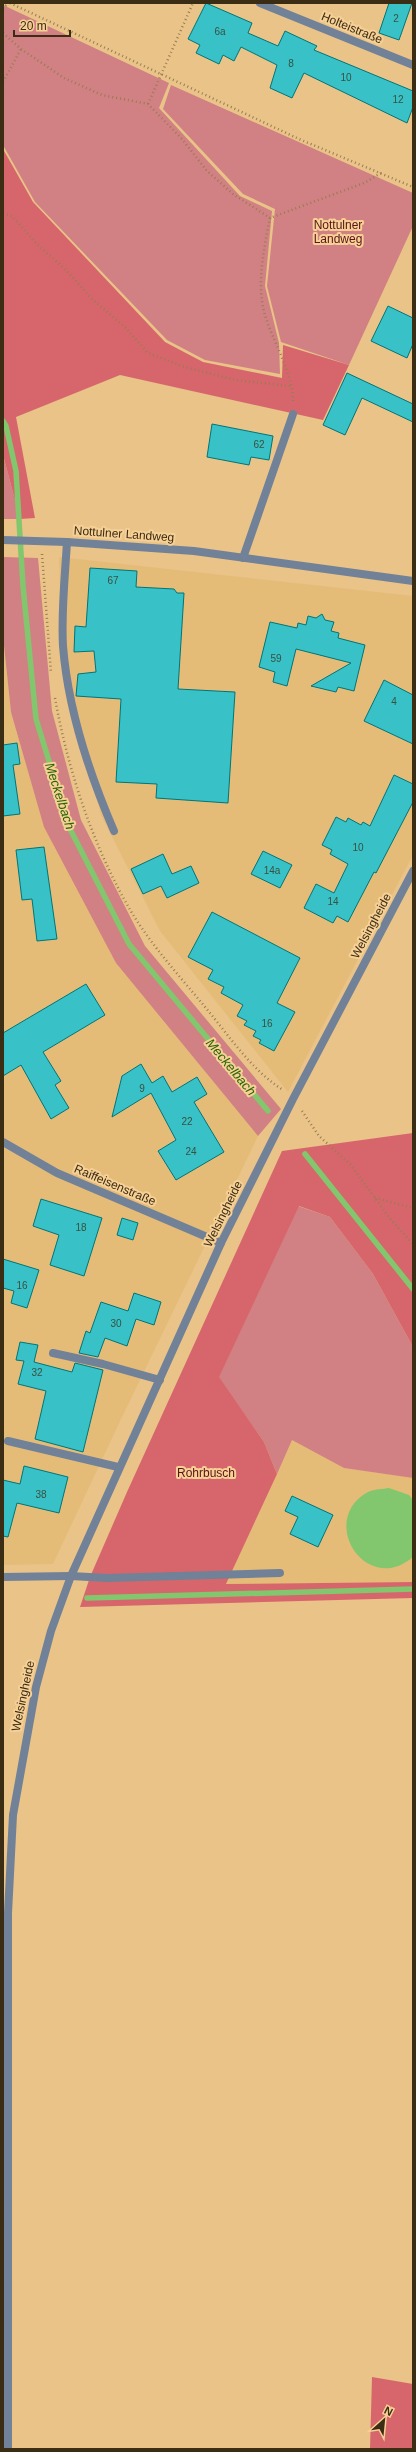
<svg xmlns="http://www.w3.org/2000/svg" width="416" height="2452" font-family="Helvetica,sans-serif">
<rect width="100%" height="100%" fill="#e9c388"/>
<g fill="#e5bb78">
<path d="M59,557L413,596V855L288,1092L160,931L101,815L72,708L60,589Z"/>
<path d="M3,636L11,712L116,963L258,1136L122,1417L53,1564L3,1565Z"/>
<path d="M292,1440L344,1468L413,1478V1582L226,1584Z"/>
</g>
<g fill="#d18183">
<path d="M3,5L169,83L159,108L240,196L272,211L265,286L279,343L280,374L205,360L167,340L35,202L3,145Z"/>
<path d="M171,85L413,193V226L349,365L281,342L267,286L275,209L243,194L163,109Z"/>
<path d="M3,455L20,519H3Z"/>
<path d="M3,557L38,558L52,711L81,820L145,946L281,1109L258,1136L116,963L44,827L11,712L3,636Z"/>
<path d="M298,1206L330,1217L373,1274L413,1347V1478L344,1468L292,1440L277,1474L264,1442L218,1377Z"/>
</g>
<g fill="#d7666c">
<path d="M3,149L33,202L165,342L203,362L282,378L283,345L349,365L323,420L120,375L16,417L35,518L20,519L3,455Z"/>
<path d="M413,1133V1347L373,1274L330,1217L299,1206L219,1377L264,1442L277,1474L226,1584L413,1582V1598L80,1607L90,1577L127,1492L282,1151Z"/>
<path d="M372,2377L413,2384V2449H370Z"/>
</g>
<path fill="#82c76d" d="M389,1488L409,1495L413,1500V1557C366,1597 317,1520 368,1492C374,1489 383,1489 389,1488Z"/>
<g fill="none" stroke-linecap="round" stroke-linejoin="round">
<g stroke="#82c76d" stroke-width="5.5">
<path d="M3,421L6,426L16,471L23,586L36,719L70,829L129,944L268,1111"/>
<path d="M305,1154L413,1289"/>
<path d="M87,1598L413,1589"/>
</g>
</g>
<g fill="#38c1c6" stroke="#007578">
<path d="M206,3L252,23L248,33L278,46L285,31L317,46L314,50L413,91V107L407,123L304,73L292,98L270,88L277,65L241,47L234,61L223,55L219,64L196,53L200,45L188,39Z"/>
<path d="M389,3H412L399,40L379,33Z"/>
<path d="M388,306L413,318V344L407,358L371,341Z"/>
<path d="M347,373L413,404V422L362,398L345,435L323,425Z"/>
<path d="M212,424L273,436L269,460L251,457L249,465L207,457Z"/>
<path d="M90,568L137,571L136,587L174,589L177,593H184L178,689L235,692L228,803L156,798L157,784L116,782L121,699L76,696L78,674L96,672L94,651L74,652L75,626L86,627Z"/>
<path d="M322,614L325,620L334,622L331,631L339,633L338,638L365,645L354,691L338,687L336,692L311,686L351,663L296,649L287,686L273,682L275,672L259,667L270,622L297,628L298,623L306,625L308,616L316,618Z"/>
<path d="M384,680L413,695V744L364,721Z"/>
<path d="M17,743L20,764L13,765L20,814L3,816V745Z"/>
<path d="M394,775L413,784V802L376,873L374,872L348,922L337,916L333,923L304,908L316,884L334,893L348,864L330,854L332,850L322,845L336,817L346,822L348,818L361,825L363,822L370,826Z"/>
<path d="M44,847L57,939L37,941L32,899L22,900L16,850Z"/>
<path d="M263,851L292,865L280,888L251,874Z"/>
<path d="M163,854L172,874L191,866L199,883L167,898L161,886L143,894L131,869Z"/>
<path d="M212,912L300,958L277,1003L295,1012L274,1051L259,1043L261,1040L253,1036L256,1031L244,1025L247,1021L237,1016L243,1005L221,993L224,987L208,979L213,970L188,957Z"/>
<path d="M86,984L105,1015L43,1052L61,1081L55,1085L69,1108L51,1119L21,1065L3,1076V1033Z"/>
<path d="M141,1064L152,1083L163,1076L172,1092L197,1077L207,1094L194,1102L224,1152L176,1180L158,1151L176,1140L151,1093L112,1117L122,1076Z"/>
<path d="M41,1199L102,1218L84,1276L50,1265L59,1235L33,1226Z"/>
<path d="M122,1218L138,1223L133,1240L117,1235Z"/>
<path d="M3,1259L39,1270L27,1308L11,1303L14,1291L3,1288Z"/>
<path d="M134,1293L161,1302L154,1325L136,1319L127,1346L105,1338L98,1357L79,1353L86,1331L90,1333L101,1302L128,1311Z"/>
<path d="M20,1342L38,1345L34,1362L72,1372L75,1363L103,1370L83,1452L35,1439L46,1391L18,1384L24,1361L16,1360Z"/>
<path d="M24,1466L68,1477L59,1513L17,1503L8,1537L3,1536V1480L20,1484Z"/>
<path d="M292,1496L333,1515L318,1547L290,1534L298,1517L285,1511Z"/>
</g>
<g fill="none" stroke-linecap="round" stroke-linejoin="round">
<g stroke="#987c52" stroke-width="2.5" stroke-dasharray="1 3" stroke-linecap="butt">
<path d="M10,3L299,139L413,187"/>
<path d="M3,9L8,3"/>
<path d="M3,33L21,49L64,78L102,95L148,104L182,139L207,171L233,194L270,218"/>
<path d="M3,82L21,49"/>
<path d="M148,104L193,3"/>
<path d="M3,214L12,216L36,243L67,271L92,299L125,327L148,353L185,367L235,380L290,386"/>
<path d="M293,401C294,377 272,339 265,315C256,285 264,248 270,218L364,183L381,173"/>
<path d="M42,554L51,673"/>
<path d="M55,698C68,771 94,849 132,913C154,949 184,981 210,1013C232,1040 253,1071 283,1090"/>
<path d="M302,1111L319,1136L350,1164L391,1220L413,1244"/>
<path d="M375,1198L413,1208"/>
</g>
<g stroke="#718197" stroke-width="8">
<path d="M67,542C65,576 61,612 63,646C68,710 89,773 114,831"/>
<path d="M53,1353L103,1364L160,1380"/>
<path d="M8,1441L118,1467"/>
<path d="M71,1576L107,1578L280,1573"/>
</g>
<g stroke="#718197" stroke-width="8">
<path d="M260,3L413,65"/>
<path d="M3,540L67,542L194,551L413,581"/>
<path d="M243,558L293,414"/>
<path d="M3,1142L57,1173L221,1243"/>
<path d="M3,1577L71,1576"/>
<path d="M8,2449V1913L13,1815L36,1687L51,1631L71,1576L221,1243L293,1099L413,871"/>
</g>
</g>
<g text-anchor="middle" dominant-baseline="central" stroke-width="4" stroke-linejoin="round" paint-order="stroke">
<g font-size="10" fill="#3a5140">
<text x="396" y="18">2</text>
<text x="220" y="31">6a</text>
<text x="291" y="63">8</text>
<text x="346" y="77">10</text>
<text x="398" y="99">12</text>
<text x="259" y="444">62</text>
<text x="113" y="580">67</text>
<text x="276" y="658">59</text>
<text x="394" y="701">4</text>
<text x="358" y="847">10</text>
<text x="272" y="870">14a</text>
<text x="333" y="901">14</text>
<text x="267" y="1023">16</text>
<text x="142" y="1088">9</text>
<text x="187" y="1121">22</text>
<text x="191" y="1151">24</text>
<text x="81" y="1227">18</text>
<text x="22" y="1285">16</text>
<text x="116" y="1323">30</text>
<text x="37" y="1372">32</text>
<text x="41" y="1494">38</text>
</g>
<g font-size="12" fill="#3b2c14" stroke="#f6d095">
<text transform="translate(352 28) rotate(22)">Holteistraße</text>
<text transform="translate(124 534) rotate(4)">Nottulner Landweg</text>
<text transform="translate(371 926) rotate(-62)">Welsingheide</text>
<text transform="translate(115 1185) rotate(23)">Raiffeisenstraße</text>
<text transform="translate(223 1214) rotate(-64)">Welsingheide</text>
<text transform="translate(23 1696) rotate(-78)">Welsingheide</text>
</g>
<g font-size="12" fill="#5b131c" stroke="#f6d095">
<text x="338" y="225">Nottulner<tspan x="338" dy="14">Landweg</tspan></text>
<text x="206" y="1473">Rohrbusch</text>
</g>
<g font-size="13" font-style="italic" fill="#256505" stroke="#f6d095">
<text transform="translate(60 796) rotate(72)">Meckelbach</text>
<text transform="translate(231 1067) rotate(50)">Meckelbach</text>
</g>
</g>
<rect width="416" height="2452" fill="none" stroke="#3b2c14" stroke-width="8"/>
<g transform="translate(384 2420) rotate(27)" stroke="#f6d095" stroke-width="3" paint-order="stroke">
<path d="M0-3L7 15L0 10L-7 15Z" fill="#3b2c14"/>
<text y="-6" font-size="11" font-weight="bold" text-anchor="middle" fill="#3b2c14">N</text>
</g>
<path d="M14 30v6h56v-6" fill="none" stroke="#3b2c14" stroke-width="2"/>
<text x="20" y="30" font-size="12" fill="#3b2c14" stroke="#f6d095" stroke-width="3" paint-order="stroke">20 m</text>
</svg>
